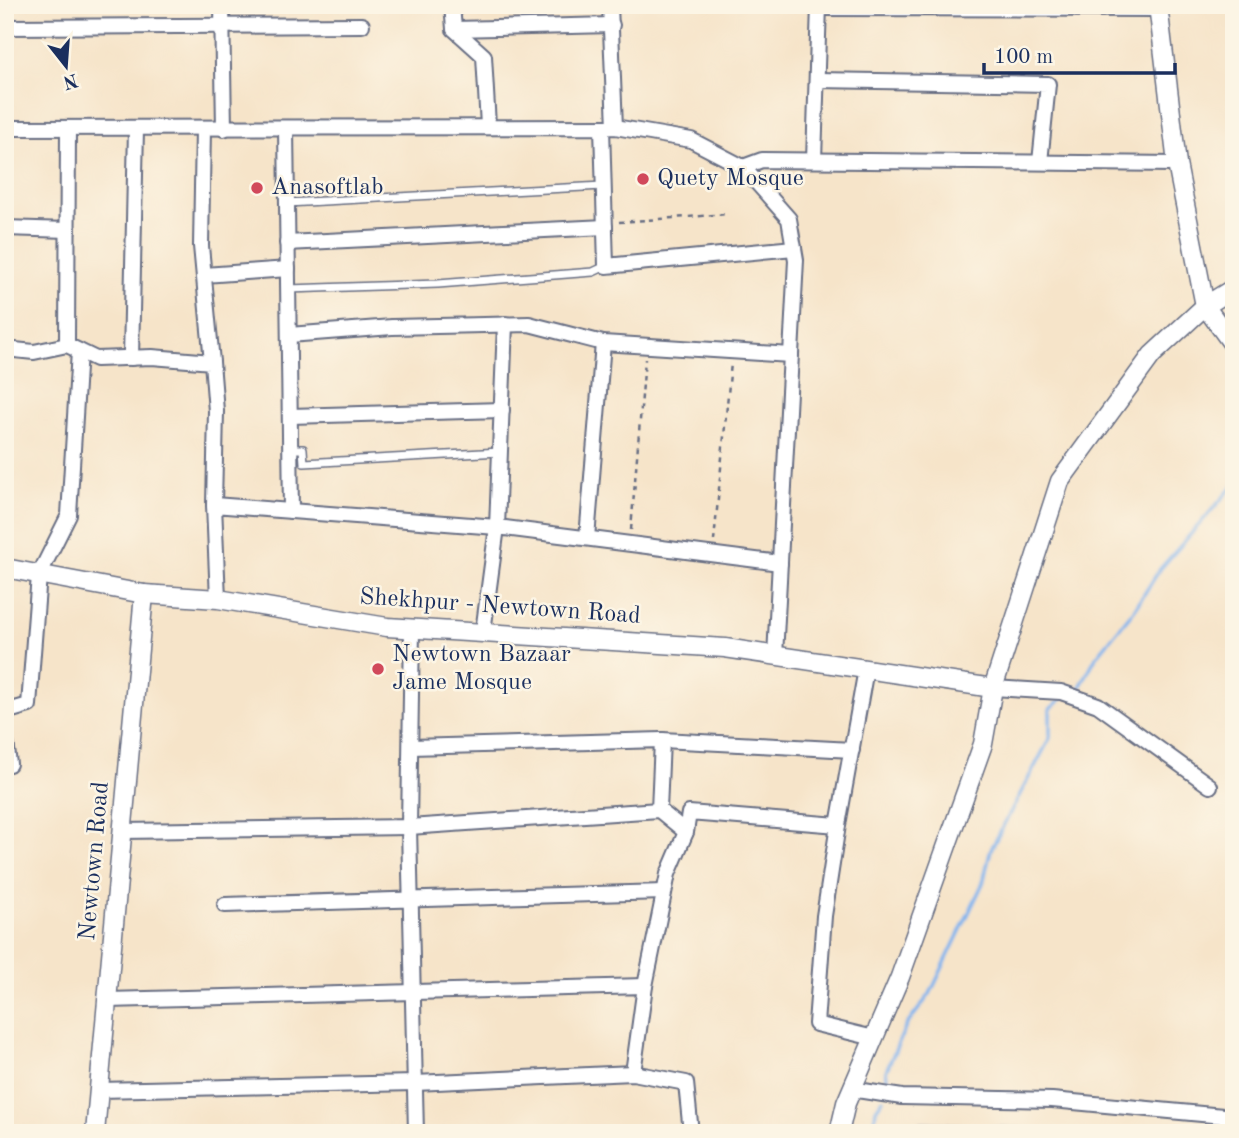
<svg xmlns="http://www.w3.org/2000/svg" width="1239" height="1138" font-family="'Old Standard TT',serif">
<rect width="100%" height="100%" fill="#fcf5e5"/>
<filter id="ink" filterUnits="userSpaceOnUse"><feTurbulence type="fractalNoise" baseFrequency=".0143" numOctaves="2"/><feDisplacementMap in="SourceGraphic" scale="14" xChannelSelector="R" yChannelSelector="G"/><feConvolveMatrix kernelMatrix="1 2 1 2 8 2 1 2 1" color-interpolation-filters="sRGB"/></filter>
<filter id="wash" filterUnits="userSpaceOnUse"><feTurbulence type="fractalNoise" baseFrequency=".00686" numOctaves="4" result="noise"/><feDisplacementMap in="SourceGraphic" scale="28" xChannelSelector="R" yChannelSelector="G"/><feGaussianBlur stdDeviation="1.57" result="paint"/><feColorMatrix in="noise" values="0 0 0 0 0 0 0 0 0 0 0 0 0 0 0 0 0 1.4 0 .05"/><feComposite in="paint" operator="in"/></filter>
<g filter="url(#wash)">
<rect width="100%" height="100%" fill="#f6e4c9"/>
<path fill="#81b4ee" stroke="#4e72a6" stroke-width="2" d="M921,1122L1041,1130V1133H921Z"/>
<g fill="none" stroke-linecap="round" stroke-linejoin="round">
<g stroke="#81b4ee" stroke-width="3.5">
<path d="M1074,692L1079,689L1096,657L1134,610L1160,569L1234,485"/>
<path d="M889,1090L886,1071L906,1026L930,994L983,883L991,849L1050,738V709L1064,697"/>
<path d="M873,1133L876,1109L883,1099"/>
</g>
</g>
</g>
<g filter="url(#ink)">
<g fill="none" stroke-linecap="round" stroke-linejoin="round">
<defs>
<g id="service">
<path d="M287,203L603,186"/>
<path d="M288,289L438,284L593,272L606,266"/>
<path d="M290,449H303L304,463L500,452"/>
</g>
<g id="minor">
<path d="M222,5L224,129"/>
<path d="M452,5L454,29L484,56L488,126"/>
<path d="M610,5L615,127"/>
<path d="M819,8L1158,9"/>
<path d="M5,27L362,25"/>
<path d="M454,29L612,25"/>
<path d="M817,80L1048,84L1040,162"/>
<path d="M602,127L606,266L794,248"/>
<path d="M5,128L615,127L691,140L743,167"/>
<path d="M68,128L67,345L96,359L152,357L212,362L216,411L214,505"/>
<path d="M286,128L291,511"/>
<path d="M203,129L201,246L212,362"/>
<path d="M814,160L819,5"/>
<path d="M5,228L68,230"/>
<path d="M287,243L605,227"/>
<path d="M204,275L288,269"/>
<path d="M289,335L392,327L529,324L603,343L791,355"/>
<path d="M5,349L34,352L67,345"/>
<path d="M131,358L136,129"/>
<path d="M290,416L502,410"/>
<path d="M587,538L603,343"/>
<path d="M218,599L214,505L497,527L505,324"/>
<path d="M412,628L409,827L416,1133"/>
<path d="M483,632L497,527L780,563"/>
<path d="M775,656L796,260L789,219L743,167L762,160L1177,164"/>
<path d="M993,688L1061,692L1098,705L1210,786"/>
<path d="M5,712L29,705L39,575L69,515L79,351"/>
<path d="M5,734L9,764"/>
<path d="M662,740L852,750"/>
<path d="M411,747L662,740L659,810L686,832L668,874L645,986"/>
<path d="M838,825L866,669"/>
<path d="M122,831L409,827L659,810"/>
<path d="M686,832L689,813L838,825L824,916L816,1024L874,1038"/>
<path d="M225,905L664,892"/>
<path d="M107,1000L645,986L633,1073"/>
<path d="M851,1089L902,1097L1052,1100L1234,1117"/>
<path d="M99,1090L415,1083L633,1073L686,1083L691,1133"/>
</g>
<g id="tertiary">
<path d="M1158,5L1177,164L1205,306L1234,346"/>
<path d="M5,568L144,594L218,599L387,627L725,648L993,688"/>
<path d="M95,1133L144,594"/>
<path d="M839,1133L846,1103L900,977L983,744L993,688L1060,481L1152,355L1205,306L1234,288"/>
</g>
</defs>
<use href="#service" stroke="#686e83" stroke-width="10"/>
<use href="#minor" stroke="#686e83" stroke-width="18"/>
<use href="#tertiary" stroke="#686e83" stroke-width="21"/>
<g stroke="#686e83" stroke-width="2.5" stroke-dasharray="5 5" stroke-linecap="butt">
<path d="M619,222L728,214"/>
<path d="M631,530L645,359"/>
<path d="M714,541L731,363"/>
</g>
<use href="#service" stroke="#fff" stroke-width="7"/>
<use href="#minor" stroke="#fff" stroke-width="14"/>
<use href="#tertiary" stroke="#fff" stroke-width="18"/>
</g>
</g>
<g fill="#d1495b" stroke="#fcf5e5" stroke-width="2.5">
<circle cx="643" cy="179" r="7"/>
<circle cx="257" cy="188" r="7"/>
<circle cx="378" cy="669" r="7"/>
</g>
<g text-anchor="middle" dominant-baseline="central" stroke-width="5" stroke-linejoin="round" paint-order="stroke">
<g font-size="24" fill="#1b2f5e" stroke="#fcf5e5" text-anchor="start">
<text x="657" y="179">Quety Mosque</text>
<text x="271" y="188">Anasoftlab</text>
<text x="392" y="655">Newtown Bazaar<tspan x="392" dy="28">Jame Mosque</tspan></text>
</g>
<g font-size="24" fill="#1b2f5e" stroke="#fcf5e5">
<text transform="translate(500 607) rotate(4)">Shekhpur - Newtown Road</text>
<text transform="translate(95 861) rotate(-85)">Newtown Road</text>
</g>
</g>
<rect width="1239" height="1138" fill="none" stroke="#fcf5e5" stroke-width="28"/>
<g transform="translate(66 66) rotate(163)" stroke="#fcf5e5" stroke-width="5" paint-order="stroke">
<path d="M0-5L12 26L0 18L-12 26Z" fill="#1b2f5e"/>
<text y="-10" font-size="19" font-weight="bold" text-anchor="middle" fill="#1b2f5e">N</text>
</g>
<path d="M984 63v10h191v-10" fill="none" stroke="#1b2f5e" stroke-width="3.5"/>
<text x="994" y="63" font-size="21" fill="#1b2f5e" stroke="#fcf5e5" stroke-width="5" paint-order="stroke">100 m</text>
</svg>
